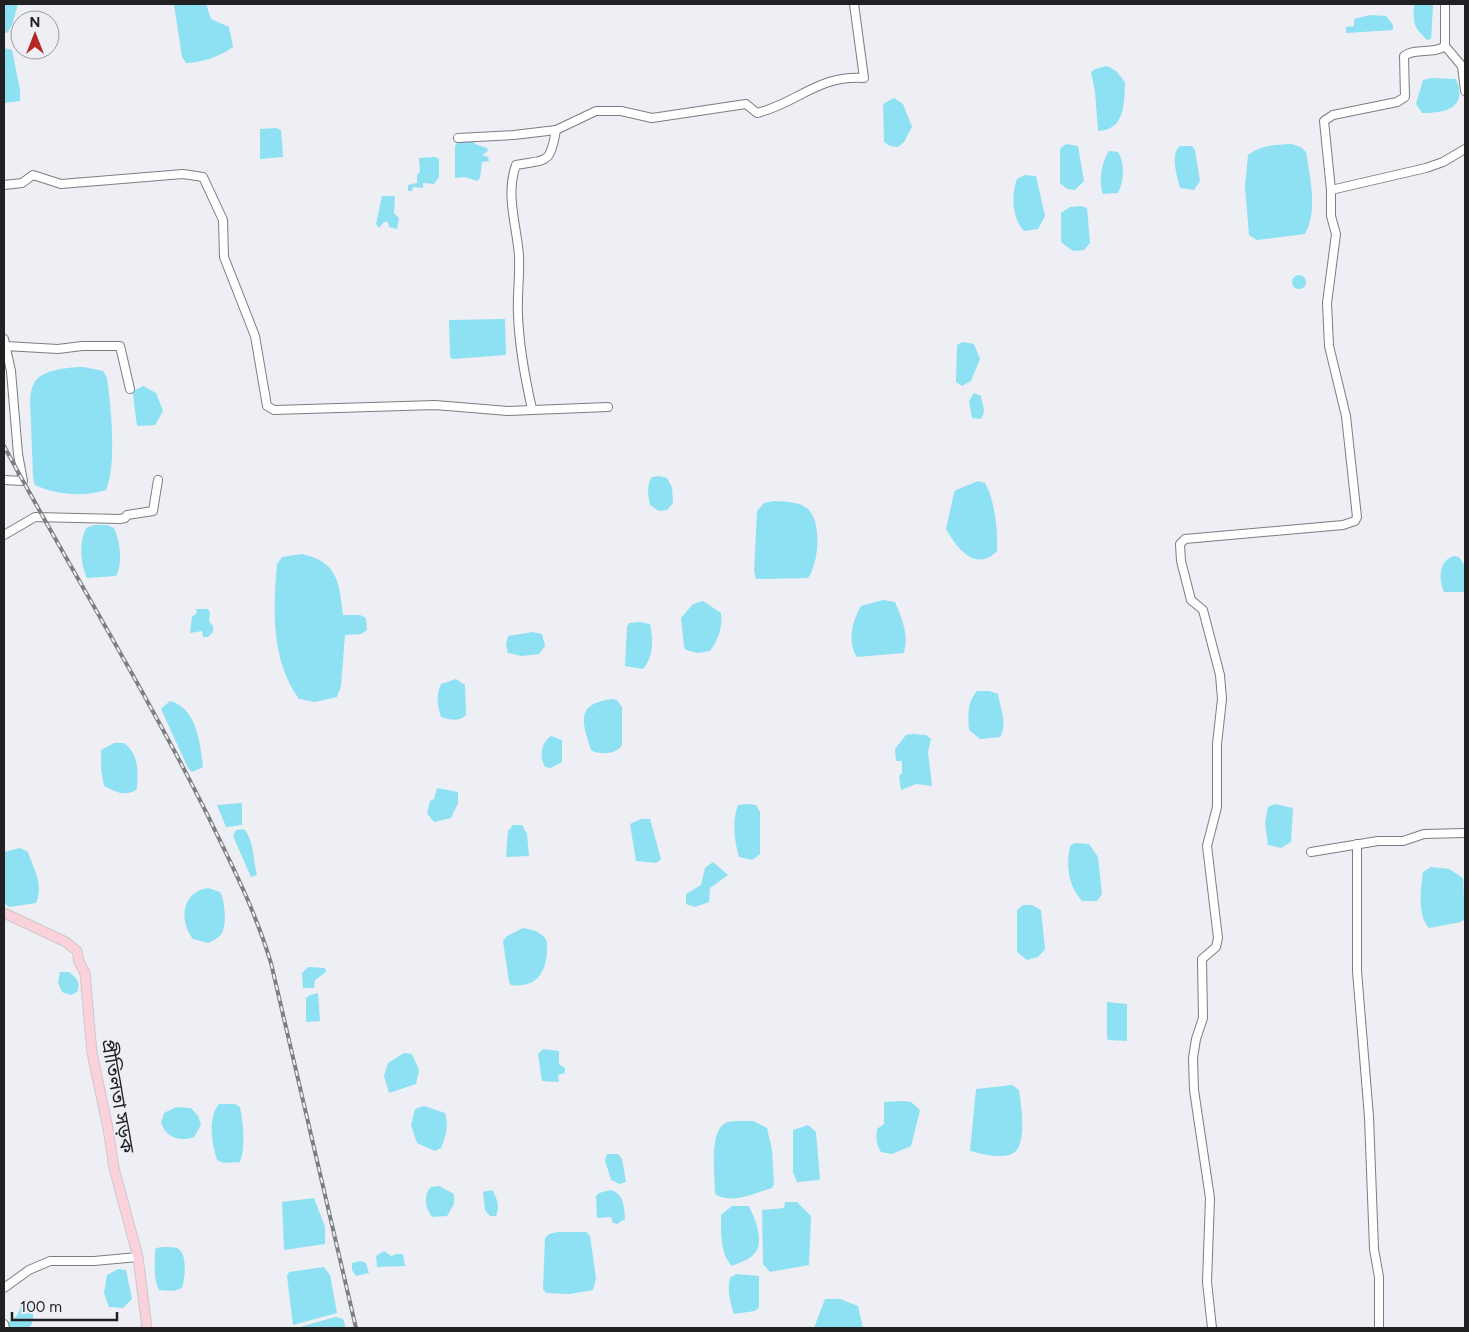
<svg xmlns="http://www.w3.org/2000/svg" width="1469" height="1332" font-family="Figtree,'Noto Sans Bengali',sans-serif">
<rect width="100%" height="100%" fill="#edeff4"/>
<g fill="#8ee0f3">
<path d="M4,4H18L12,25L7,33H4Z"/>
<path d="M174,4H206L211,19L229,27L233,47C221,56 201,63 186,63L182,57Z"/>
<path d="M1414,4H1432L1433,6L1431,39L1427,40C1413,26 1413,23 1414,4Z"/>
<path d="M1370,15L1386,16L1393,25V30L1346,33V27L1354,26V19Z"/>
<path d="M4,48L12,50L20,90V101L4,103Z"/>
<path d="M1107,66L1116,71L1125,82C1124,102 1126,130 1098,131L1095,91L1091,72L1095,69Z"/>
<path d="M1431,78L1456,79C1468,108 1446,113 1422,113L1416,104L1423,80Z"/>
<path d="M894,98L903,104L912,127L904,142L898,147L890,146L884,142L883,104Z"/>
<path d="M276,128L281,130L283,157L260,159V129Z"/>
<path d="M458,141H472L475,144L487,148L488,151L482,155L488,157L489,161L482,162L480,178L477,181L465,177L455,178V146Z"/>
<path d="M1066,144L1078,146L1084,181L1075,190L1067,189L1060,183V149Z"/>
<path d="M1291,144L1301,147L1306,152C1310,177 1318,210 1305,234L1257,240L1249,235L1245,187L1248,155C1261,145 1274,145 1291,144Z"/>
<path d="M1180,146H1192L1195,150L1200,181L1194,190L1180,188C1177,177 1170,153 1180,146Z"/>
<path d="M1109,151L1118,152C1125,163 1124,181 1118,193L1103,194C1098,182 1102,161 1109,151Z"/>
<path d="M435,157L439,159V177L434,184L423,183V188L413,187L412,191H408V185L417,183V175L420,172L419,158Z"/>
<path d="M1025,175L1036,176L1045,216L1038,229L1024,231C1012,219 1011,194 1017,179Z"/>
<path d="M382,196H395L394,213L399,218L397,229L389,227L388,222H384L379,228L376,224Z"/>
<path d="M1082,206L1087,208L1090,243L1084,250L1073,251L1061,242V213L1070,207Z"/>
<circle cx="1299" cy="282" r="7"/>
<path d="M505,319L506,355L452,359L450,356L449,320Z"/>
<path d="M963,342L974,344L980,359L971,381L962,386L956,382L957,345Z"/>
<path d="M84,367L103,371L107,378C111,406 117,465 106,490C85,497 55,495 35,485L33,477L30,398C31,392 32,384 37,379C47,369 71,367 84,367Z"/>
<path d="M143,386L156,393L163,411L155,425L137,426L133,394L135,390Z"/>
<path d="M974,393L981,396C982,406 987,409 981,419L972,418L969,401Z"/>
<path d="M659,476L667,478L672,487L673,503L667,510L659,511L650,505C648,494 646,486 652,477Z"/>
<path d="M978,481L985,483C995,501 998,531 997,551C975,573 957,548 946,529L954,493L956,490Z"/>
<path d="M774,501C785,502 799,501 808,509C822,522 819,563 808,578L756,579L754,571L757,511L764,503Z"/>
<path d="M94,525H107L114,528C120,541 123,563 116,576L87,578C80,563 79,543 86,528Z"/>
<path d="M302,554C338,562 339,582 343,615H360L366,618L367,630L361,634L345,635L341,686L337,697L315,702L299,699C271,660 273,610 277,564L282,557Z"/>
<path d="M1454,556L1459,557L1465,566V592H1444C1438,579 1439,560 1454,556Z"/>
<path d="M883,600L895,602C902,619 909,634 904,653L857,657C847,642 852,621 861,606Z"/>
<path d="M703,601L721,613C723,627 718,640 710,651L698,653L686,650L684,647L681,618L693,604Z"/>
<path d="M196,609H208L210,613L209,621L213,626V632L208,637H203L202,631L190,633L192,617L197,613Z"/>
<path d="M640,622L650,624C653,640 654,656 643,669L625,666L627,627L629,623Z"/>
<path d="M533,632L542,634L545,646L539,654L522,656L508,653L506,645L508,636Z"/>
<path d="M456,679L465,685L466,715C459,722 450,720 441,717C437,705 436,695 441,684Z"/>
<path d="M977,691H989L998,694C1000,707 1008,725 1000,737L980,739L969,730C968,716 967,702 977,691Z"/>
<path d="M612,699L617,700L622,707V745C616,755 599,755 591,750C582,721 575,704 612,699Z"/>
<path d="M170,701C197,708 200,743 203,767L192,772L188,768L161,709Z"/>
<path d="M913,734L926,735L931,739L928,752L932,786L916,784L901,790L899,776L902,773V761H896L895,749L906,735Z"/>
<path d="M551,736L562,740V762L551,768L545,767C539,756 541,743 551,736Z"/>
<path d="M114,743H124C139,754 138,771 137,789C126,798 114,791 104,786L101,769V750Z"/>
<path d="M437,788L458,792V803L451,818L434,822L427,813L430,801L434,799Z"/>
<path d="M242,803V825L226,827L217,805Z"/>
<path d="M748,804L756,805L760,812V854L752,860L739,857C734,840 732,821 738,805Z"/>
<path d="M1275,804L1293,808L1291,842L1281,848L1268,845L1265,823L1268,807Z"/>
<path d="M641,819H650L661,859L656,863L636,861L630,824Z"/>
<path d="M513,825H522L527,834L529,856L506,857L508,831Z"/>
<path d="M244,829C254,840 253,860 257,875L251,877L233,836L236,830Z"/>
<path d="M1075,843L1089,844L1098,857L1102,894L1097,901H1082C1068,885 1066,866 1070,846Z"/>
<path d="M20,848L28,852C34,870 44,885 36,903L9,907L4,903V852Z"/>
<path d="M713,862L728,875L710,888L709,902L695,907L686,904V894L701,885L705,868Z"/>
<path d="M1431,867L1449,869L1463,878L1465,919L1461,922L1429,928C1417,915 1421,888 1423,872Z"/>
<path d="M208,888L220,892C225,900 227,924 222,933C219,938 214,940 208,943L193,939C179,921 181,892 208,888Z"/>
<path d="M1023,905H1032L1041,910L1045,949L1038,957L1027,960L1017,952V910Z"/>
<path d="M523,928C530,929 539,931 544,937C548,941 547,946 547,951C546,974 535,988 511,985L509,982L503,941L507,936Z"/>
<path d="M308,967L325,968L326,972L315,980L314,988H303L302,973Z"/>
<path d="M60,972H69C77,978 81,983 77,992L71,995L62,992L58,982Z"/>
<path d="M318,993L320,1021L306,1022V998L310,995Z"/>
<path d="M1107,1002L1127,1004V1041L1108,1040L1107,1038Z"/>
<path d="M543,1049L559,1051V1064L565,1068V1073L558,1075L559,1082L542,1081L538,1054Z"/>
<path d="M404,1053L412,1054L419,1070L416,1084L389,1093L384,1076L388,1063Z"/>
<path d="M1012,1085L1019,1090C1021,1105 1029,1151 1009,1155C997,1158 982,1154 970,1151L976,1089Z"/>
<path d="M902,1101L911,1102L920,1110L911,1146L892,1154L881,1152C876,1144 876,1138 877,1129L884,1124V1102Z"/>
<path d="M219,1104H235L240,1107C243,1124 246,1146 240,1162L224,1163L217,1160C212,1143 207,1119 219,1104Z"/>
<path d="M424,1106L445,1113C449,1125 446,1136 441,1148L435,1151L417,1143L411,1125L415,1109Z"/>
<path d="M176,1107L191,1108L198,1116L201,1125L194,1137C179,1142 167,1138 161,1123L164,1113Z"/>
<path d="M740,1121H753L767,1128L772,1150L774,1184L772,1188C755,1193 732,1205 715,1194C715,1177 709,1134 724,1124C728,1121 735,1121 740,1121Z"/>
<path d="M808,1125L816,1132L820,1180L797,1182L793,1172V1130Z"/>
<path d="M607,1154H618L622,1159L626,1182L620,1184L611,1180L605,1160Z"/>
<path d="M439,1186L454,1194V1204L447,1216L432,1217C425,1208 423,1195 431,1187Z"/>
<path d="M492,1190C497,1197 500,1208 496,1216H490L485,1210L483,1192Z"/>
<path d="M610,1190C624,1193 624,1206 625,1219L617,1224L613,1223L611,1217L597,1218L596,1196L599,1193Z"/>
<path d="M314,1198L325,1227V1244L284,1250L282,1202Z"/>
<path d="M785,1202H797L811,1216L809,1265L770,1272L763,1264L762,1210L784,1208Z"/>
<path d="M732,1206H749C755,1219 766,1243 753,1255C749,1260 738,1263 732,1266C720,1254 721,1231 721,1215Z"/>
<path d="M558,1232H586L590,1236L596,1278L593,1290L569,1294L546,1293L543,1289L545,1238L549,1234Z"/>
<path d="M164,1247C168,1247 173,1247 177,1248C188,1253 185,1279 182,1288L174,1291L159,1290C153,1277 155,1265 155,1251L156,1248Z"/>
<path d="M384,1251L391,1256L396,1254H403L405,1266L377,1267L376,1256Z"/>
<path d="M361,1261L366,1263L369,1273L356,1276L352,1270V1263Z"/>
<path d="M324,1267L330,1275L337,1313L293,1325L287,1276L289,1272Z"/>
<path d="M118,1269L126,1270L132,1299L123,1308L109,1307L104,1293L107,1275Z"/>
<path d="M736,1274L759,1276V1307L755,1311L734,1314C730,1302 727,1291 730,1278Z"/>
<path d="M825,1299H840L858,1306L863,1328H814Z"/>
<path d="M22,1302L30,1303C33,1312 36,1320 29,1328H7L8,1322C18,1318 19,1312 22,1302Z"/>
<path d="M335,1317L343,1319L346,1328H297Z"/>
</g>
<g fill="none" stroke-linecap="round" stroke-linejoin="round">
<defs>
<g id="minor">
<path d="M1445,46L1462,66L1465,91"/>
<path d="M458,138L514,135L556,130L596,111H621L652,118L746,104L757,113C798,103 817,75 864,78L854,4"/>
<path d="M4,185L22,183L33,175L61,184L183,174L203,177L223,220L224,257L255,336L267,406L274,410L435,405L508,411L608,407"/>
<path d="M1331,190L1426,168L1443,162L1465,149"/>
<path d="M4,339L11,371L18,454L23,481L4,480"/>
<path d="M5,346L58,349L82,346H120L130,389"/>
<path d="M532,409C525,378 519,346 518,314C517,295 520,275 519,256C517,226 505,195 516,165C546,159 550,166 556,130"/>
<path d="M4,535L35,517L120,519L125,518L127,515L153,511L158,480"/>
<path d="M1357,844V971L1369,1117L1374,1249L1379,1277V1328"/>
<path d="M1311,852L1378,841H1403L1424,834L1465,833"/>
<path d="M4,1288L29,1270L50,1261H94L138,1257"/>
<path d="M4,1324L5,1328"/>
<path d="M1212,1328L1207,1282L1210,1198L1194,1090L1193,1058L1196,1039L1203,1018L1202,959L1216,947L1218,938L1207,846L1217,807V744L1222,699L1220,675L1203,610L1191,600L1181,561L1180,544L1185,539L1343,525L1355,521L1357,517L1346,416L1329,346L1327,303L1336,234L1331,216V190L1324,121L1333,115L1397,102L1405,97L1404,56C1416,47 1433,55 1445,46V4"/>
</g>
<path id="major" d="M4,913L66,942L77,951L79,962L85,973L92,1053L108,1128L114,1168L138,1257L147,1328"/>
</defs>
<use href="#minor" stroke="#7c7d82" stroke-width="10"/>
<use href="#major" stroke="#cacaca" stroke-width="11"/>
<use href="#minor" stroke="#fff" stroke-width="8"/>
<use href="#major" stroke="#fbd2dc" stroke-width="9"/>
<defs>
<path id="rail" d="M4,446C70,569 144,688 207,814C231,863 255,910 271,963L356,1328"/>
</defs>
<use href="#rail" stroke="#7d7e81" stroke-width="4"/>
<use href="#rail" stroke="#edeff4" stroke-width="2" stroke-dasharray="5.5" stroke-linecap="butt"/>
</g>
<g text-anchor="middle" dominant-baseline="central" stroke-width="4" stroke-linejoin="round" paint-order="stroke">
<g font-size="19" fill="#212123" stroke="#edeff4">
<text transform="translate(118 1096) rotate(80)">প্রীতিলতা সড়ক</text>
</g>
</g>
<rect width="1469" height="1332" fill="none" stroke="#212123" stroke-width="10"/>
<g transform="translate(35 35)"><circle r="24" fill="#edeff4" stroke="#9b9da0"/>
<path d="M0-4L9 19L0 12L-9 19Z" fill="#b62722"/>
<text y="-8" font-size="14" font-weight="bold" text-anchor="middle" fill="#212123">N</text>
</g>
<path d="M12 1312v8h105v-8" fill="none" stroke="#212123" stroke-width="2.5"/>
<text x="20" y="1312" font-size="15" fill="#212123" stroke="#edeff4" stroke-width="4" paint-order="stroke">100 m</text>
</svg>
